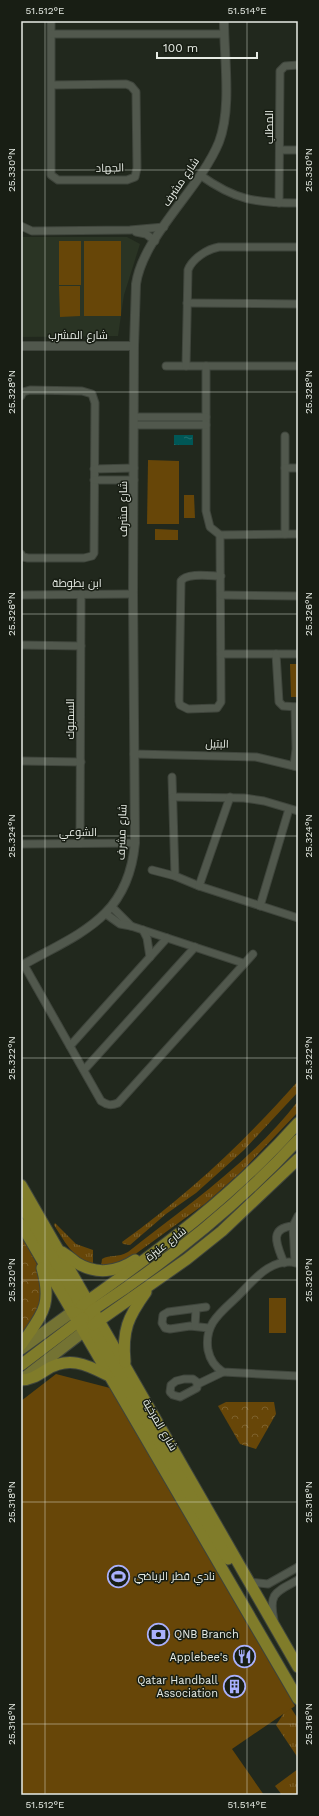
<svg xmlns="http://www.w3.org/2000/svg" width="319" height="1816" font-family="'Work Sans',Cairo,sans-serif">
<defs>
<pattern id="grass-tufts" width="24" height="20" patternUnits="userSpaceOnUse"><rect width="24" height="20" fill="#674608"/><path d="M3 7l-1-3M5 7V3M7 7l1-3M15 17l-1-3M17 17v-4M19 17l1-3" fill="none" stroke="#7d612c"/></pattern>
<pattern id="park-crowns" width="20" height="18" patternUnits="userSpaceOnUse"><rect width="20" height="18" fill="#674608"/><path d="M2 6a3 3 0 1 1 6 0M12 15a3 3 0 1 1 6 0" fill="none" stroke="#7d612c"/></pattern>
<pattern id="water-ripples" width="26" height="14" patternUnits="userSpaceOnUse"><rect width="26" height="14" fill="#005756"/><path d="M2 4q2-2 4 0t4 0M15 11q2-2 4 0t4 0" fill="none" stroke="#256f6e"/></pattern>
</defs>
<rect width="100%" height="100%" fill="#21281d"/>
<path fill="#2a3424" d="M21,237H127L140,244L124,295L118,336L21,337Z"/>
<g fill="url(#grass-tufts)">
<path d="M298,1081V1092L244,1150L196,1193L166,1214L130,1245L123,1244L122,1242C188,1195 245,1141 298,1081Z"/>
<path d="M298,1101V1112L242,1171L206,1203L123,1263L101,1267L102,1259C110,1254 118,1258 128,1252C186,1206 252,1161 298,1101Z"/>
<path d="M55,1223L76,1244L93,1250V1266C70,1253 68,1247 54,1225Z"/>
<path d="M291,1708L298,1719V1758L276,1725L284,1713Z"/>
<path d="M298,1769V1795H282L275,1786Z"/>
</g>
<g fill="url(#park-crowns)">
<path d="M21,1234L41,1272V1308L28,1330L21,1334Z"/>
<path d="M226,1402H274L276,1414L256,1449L240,1444L218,1406Z"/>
</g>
<g fill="#674608">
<rect x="59" y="241" width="22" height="44"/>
<rect x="84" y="241" width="37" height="75"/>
<path d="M59,286H80V316L60,317Z"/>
<path d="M148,460L179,461V524H147Z"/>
<path d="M184,495H194L195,518H184Z"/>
<path d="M155,529L178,530V540H155Z"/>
<path d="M290,664H298V697H291Z"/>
<rect x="269" y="1298" width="17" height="35"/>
<path d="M56,1374L110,1388L295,1706L232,1749L264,1795H21V1401Z"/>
</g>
<rect fill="url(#water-ripples)" x="174" y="435" width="19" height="10"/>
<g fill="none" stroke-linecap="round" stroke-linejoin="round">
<defs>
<g id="minor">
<path d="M51,21V175L58,180H127L135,177L137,168L136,92L131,86L126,84L52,85"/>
<path d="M52,34H224"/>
<path d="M280,150H298"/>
<path d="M200,175C235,200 255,203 298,203"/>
<path d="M279,203L280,71L285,66L298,65"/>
<path d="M21,226L32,231L130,230L164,227"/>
<path d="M136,232L146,234L155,241"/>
<path d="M187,303L298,304"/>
<path d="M166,366H298"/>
<path d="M186,366L188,270C192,259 207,249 219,247H298"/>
<path d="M206,366V511L210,527L220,535L298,534"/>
<path d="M21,396L23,392L30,390L82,391L92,394L95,403L94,553L92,556L84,558H28L23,557L21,554"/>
<path d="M134,417H206"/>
<path d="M134,425H206"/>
<path d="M285,436V468"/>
<path d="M94,469L134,468"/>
<path d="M94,480H134"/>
<path d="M285,534V468H298"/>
<path d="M220,535L221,702L217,708L188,709L180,705L179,701L181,581C187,572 211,576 221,576"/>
<path d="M21,595L133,594"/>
<path d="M221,595L298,596"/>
<path d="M21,645L81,646"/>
<path d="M221,654H298"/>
<path d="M276,654L279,702L283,706L298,707"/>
<path d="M134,754L256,757L298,767"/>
<path d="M21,761L81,762"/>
<path d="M294,766L296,749L295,707"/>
<path d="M172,777L175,876L199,886L298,918"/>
<path d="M173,797L244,798L264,801L298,811"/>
<path d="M80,843L81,594"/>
<path d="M21,844L135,843"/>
<path d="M152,870L175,876"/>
<path d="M199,886L230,797"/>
<path d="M260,906L289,809"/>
<path d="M112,907L131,926"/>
<path d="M106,914L120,924L131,926L243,963"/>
<path d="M143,930L147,938L150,957"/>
<path d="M24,965L101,1101C107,1105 111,1106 118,1103L253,954"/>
<path d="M70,1046L167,938"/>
<path d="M84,1070L195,947"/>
<path d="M284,1263C278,1247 267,1228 293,1226"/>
<path d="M295,1263L293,1226L298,1216"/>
<path d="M298,1263C270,1257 254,1280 237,1297C220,1313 204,1324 208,1350C210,1360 215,1367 223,1372L298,1376"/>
<path d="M206,1307L168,1312L163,1315L162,1323L165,1328L170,1329L190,1326L209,1328"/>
<path d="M195,1326L196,1309"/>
<path d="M184,1379H193L197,1382V1388L180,1397L173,1395L170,1392L171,1385L176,1381Z"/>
<path d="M198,1384L223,1372"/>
<path d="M249,1582L268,1584L298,1567"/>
<path d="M274,1620C268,1593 276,1592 298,1580"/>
</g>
<g id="tertiary">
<path d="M21,346H134"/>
<path d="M21,966C79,933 128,919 135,843L133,594L134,346L136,284C143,236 200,189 219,142C232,108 224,58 224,21"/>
</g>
<g id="primary">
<path d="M21,1349L72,1312"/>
<path d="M21,1380L83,1332"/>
</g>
<g id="trunk">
<path d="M21,1185L298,1667"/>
<path d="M21,1204L84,1312"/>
<path d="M21,1224L298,1699"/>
<path d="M62,1252C67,1255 72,1259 77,1263C96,1275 117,1272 135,1260"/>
<path d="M82,1305C161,1249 233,1196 298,1123"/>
<path d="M72,1312L81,1315L91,1326L228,1559"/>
<path d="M89,1315L93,1310C168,1261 237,1206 298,1140"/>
<path d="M93,1325L187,1259L222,1231L298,1159"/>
<path d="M21,1345C41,1315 53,1307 42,1268"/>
<path d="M125,1362C122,1330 128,1317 146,1292"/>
<path d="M21,1365L83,1318"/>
<path d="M21,1380C31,1380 38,1375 46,1370C68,1356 86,1364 107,1375"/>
</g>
</defs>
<use href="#minor" stroke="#3f453c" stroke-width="9"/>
<use href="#tertiary" stroke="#3f453c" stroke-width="10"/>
<use href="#primary" stroke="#3f453c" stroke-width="13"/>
<use href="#trunk" stroke="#3f453c" stroke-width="13"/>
<use href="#minor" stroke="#51584d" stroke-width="7"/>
<use href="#tertiary" stroke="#51584d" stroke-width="8"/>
<use href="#primary" stroke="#747333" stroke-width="11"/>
<use href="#trunk" stroke="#807c2a" stroke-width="11"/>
</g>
<path fill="none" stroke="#e7ece5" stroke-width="1" stroke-opacity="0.45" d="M45,21V1795M247,21V1795M21,170H298M21,392H298M21,614H298M21,836H298M21,1058H298M21,1280H298M21,1502H298M21,1724H298"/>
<defs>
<symbol id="stadium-ring" viewBox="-11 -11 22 22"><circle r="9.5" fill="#181e14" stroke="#a9b0fc" stroke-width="1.5"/><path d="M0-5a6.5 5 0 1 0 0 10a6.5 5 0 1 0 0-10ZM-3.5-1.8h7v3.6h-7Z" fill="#a9b0fc"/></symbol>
<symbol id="bank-ring" viewBox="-11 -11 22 22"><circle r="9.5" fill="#181e14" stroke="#a9b0fc" stroke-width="1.5"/><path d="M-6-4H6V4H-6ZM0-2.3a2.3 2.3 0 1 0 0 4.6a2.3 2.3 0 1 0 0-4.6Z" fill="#a9b0fc"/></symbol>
<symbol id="restaurant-ring" viewBox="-11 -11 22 22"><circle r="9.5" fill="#181e14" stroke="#a9b0fc" stroke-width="1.5"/><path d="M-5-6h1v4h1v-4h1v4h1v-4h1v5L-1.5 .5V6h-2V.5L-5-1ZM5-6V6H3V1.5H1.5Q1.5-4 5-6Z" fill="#a9b0fc"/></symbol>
<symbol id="building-ring" viewBox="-11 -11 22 22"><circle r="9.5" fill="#181e14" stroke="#a9b0fc" stroke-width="1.5"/><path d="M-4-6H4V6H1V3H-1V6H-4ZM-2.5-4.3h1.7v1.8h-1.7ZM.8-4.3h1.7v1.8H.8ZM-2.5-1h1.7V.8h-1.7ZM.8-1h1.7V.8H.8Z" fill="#a9b0fc"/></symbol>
</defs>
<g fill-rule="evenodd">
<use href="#stadium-ring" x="106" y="1564" width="25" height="25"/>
<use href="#bank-ring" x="146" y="1622" width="25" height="25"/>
<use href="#restaurant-ring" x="232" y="1644" width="25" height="25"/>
<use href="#building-ring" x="222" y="1674" width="25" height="25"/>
</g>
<g text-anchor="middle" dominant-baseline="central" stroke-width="3" stroke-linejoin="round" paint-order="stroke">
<g font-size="11" fill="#e7ece5" stroke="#181e14">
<text transform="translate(269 127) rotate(-90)">المطلب</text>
<text transform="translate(110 168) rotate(-1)">الجهاد</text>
<text transform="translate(181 182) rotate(-56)">شارع مشرف</text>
<text x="78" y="335">شارع المشرب</text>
<text transform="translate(123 509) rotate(-90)">شارع مشرف</text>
<text x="77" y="583">ابن بطوطة</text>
<text transform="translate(70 719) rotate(-90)">السمبوك</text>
<text transform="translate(217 744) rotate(1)">البتيل</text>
<text x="78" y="832">الشوعي</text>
<text transform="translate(122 832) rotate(-88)">شارع مشرف</text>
<text transform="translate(166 1244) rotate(-38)">شارع عنيزة</text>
<text transform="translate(160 1425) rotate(60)">شارع المرخية</text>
</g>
<g font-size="11" fill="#e7ece5" stroke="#181e14" text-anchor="start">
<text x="134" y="1576">نادي قطر الرياضي</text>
<text x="174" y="1634">QNB Branch</text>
<text x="228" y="1657" text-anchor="end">Applebee's</text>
<text x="218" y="1680" text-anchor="end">Qatar Handball<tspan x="218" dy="13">Association</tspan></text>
</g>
</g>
<rect width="319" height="1816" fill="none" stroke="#181e14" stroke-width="44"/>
<path d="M157 52v6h100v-6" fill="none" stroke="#e7ece5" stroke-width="2"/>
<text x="163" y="52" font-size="12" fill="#e7ece5" stroke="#181e14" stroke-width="3" paint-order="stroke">100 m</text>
<rect x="22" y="22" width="275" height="1772" fill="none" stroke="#e7ece5" stroke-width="1.5"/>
<g font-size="10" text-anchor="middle" fill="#e7ece5">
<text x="45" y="14">51.512°E</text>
<text x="247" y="14">51.514°E</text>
<text transform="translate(11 170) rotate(-90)" y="4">25.330°N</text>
<text transform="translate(308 170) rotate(-90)" y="4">25.330°N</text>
<text transform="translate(11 392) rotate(-90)" y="4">25.328°N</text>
<text transform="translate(308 392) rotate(-90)" y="4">25.328°N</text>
<text transform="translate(11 614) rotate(-90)" y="4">25.326°N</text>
<text transform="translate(308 614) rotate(-90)" y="4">25.326°N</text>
<text transform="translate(11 836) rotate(-90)" y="4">25.324°N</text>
<text transform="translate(308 836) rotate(-90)" y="4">25.324°N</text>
<text transform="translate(11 1058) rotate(-90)" y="4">25.322°N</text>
<text transform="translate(308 1058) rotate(-90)" y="4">25.322°N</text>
<text transform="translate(11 1280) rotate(-90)" y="4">25.320°N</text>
<text transform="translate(308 1280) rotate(-90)" y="4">25.320°N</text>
<text transform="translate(11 1502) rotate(-90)" y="4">25.318°N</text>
<text transform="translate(308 1502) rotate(-90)" y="4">25.318°N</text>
<text transform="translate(11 1724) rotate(-90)" y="4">25.316°N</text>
<text transform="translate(308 1724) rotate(-90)" y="4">25.316°N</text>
<text x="45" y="1808">51.512°E</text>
<text x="247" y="1808">51.514°E</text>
</g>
</svg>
